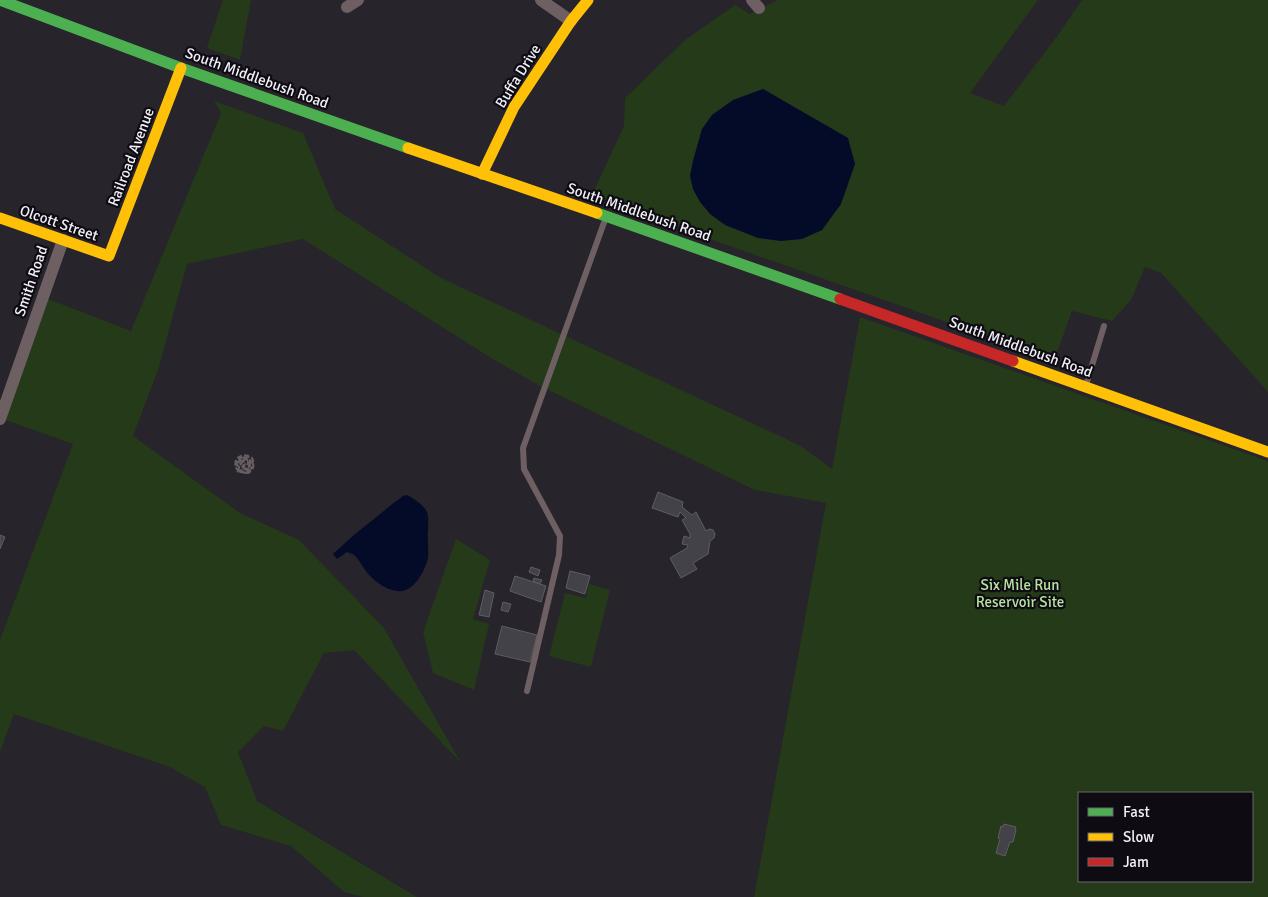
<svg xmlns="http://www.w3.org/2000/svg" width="1268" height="897" font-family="Signika,sans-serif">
<rect width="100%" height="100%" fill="#27242c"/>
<g fill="#243a19" fill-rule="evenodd">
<path d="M223,0H251L240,60L207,48Z"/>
<path d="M778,0H1038L970,93L1004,106L1058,35L1082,0H1268V392L1161,273L1145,267L1131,300L1112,321L1072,311L1053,364L998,340L721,243L592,195L624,126L625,98L685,40L735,5L750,14ZM763,89L848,138L690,176L693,161L702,129Z"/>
<path d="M214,101L303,133L335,209L441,278L801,446L832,469L860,317L1268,461V897H754L826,503L755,490L538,385L491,358L303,239L187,264L158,370L133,436L240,513L299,540L384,628L461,763L354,650L324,653L283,731L264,726L238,752L257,801L417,897H363L344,892L291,846L221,825L205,787L170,767L14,714L0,752V640L73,444L0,418L43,297L131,331L221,113ZM1079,793H1252V881H1079Z"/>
<path d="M456,539L490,560L473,619L489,624L474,690L433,673L423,632Z"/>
<path d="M589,584L610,590L591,667L549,656L565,593L586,598Z"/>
</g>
<g fill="#040b28">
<path d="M763,89L848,138L855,164L841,204L822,230L802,239L781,241L758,238L725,225L710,214L700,202L693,189L690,176L693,161L702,129L712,115L733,100Z"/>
<path d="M407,495C413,498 424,505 427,512C429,519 428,524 428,531C427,540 429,549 428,558C425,571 413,594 397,591C387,590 377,583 370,576C365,571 359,559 354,555C353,554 349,553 347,552L337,559L333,554L355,534L374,519L391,505L403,496Z"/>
</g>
<g fill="#444249" stroke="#5f5d64">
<path d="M658,492L683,502L682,507L692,515L696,512L706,531L709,529L713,530L715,534L714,538L710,541L708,554L693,563L697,569L681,578L670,558L687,548L688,545L682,544L684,536L690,538V534L682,520L686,518L680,512L678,517L652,508Z"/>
<path d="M0,535L5,537L0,549Z"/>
<path d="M531,567L540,570L538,576L529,572Z"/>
<path d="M570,571L590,576L585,594L566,588Z"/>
<path d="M515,576L546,586L541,602L510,591Z"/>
<path d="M534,578L542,580L540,584L533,581Z"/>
<path d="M485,590L494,593L489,617L479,615Z"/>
<path d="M503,602L511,604L508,612L501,610Z"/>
<path d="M502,626L537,635L530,662L495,654Z"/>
<path d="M1004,824L1016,827L1015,830H1016L1013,842H1010L1005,856L996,853L1000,839L998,838L1001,826L1003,827Z"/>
</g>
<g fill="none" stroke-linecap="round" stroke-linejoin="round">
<path stroke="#675e62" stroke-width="2" stroke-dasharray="5 2.5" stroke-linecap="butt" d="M237,472L239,470L237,464L238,460L236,465L238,470C234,467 235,462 237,458L243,455L250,456V457L244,456L239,459L245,457L249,459L252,463L251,469L253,464L251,458H252C255,464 254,470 248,473L240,472V471L245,473L250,471L249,470L245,472L241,471V470C245,470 247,470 250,467V461L245,458L240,459L238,465L239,468L240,462L241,466L242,462L246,461L244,460L242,461L241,460L246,459L249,462V467L248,462L247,466L243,467V468H247L246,469L241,468L245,464L244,463V465"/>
<g stroke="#6d5f62" stroke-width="6">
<path d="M1086,385L1104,326"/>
<path d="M527,691L559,555L560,536L524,469L523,448L606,217"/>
</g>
<g stroke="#6d5f62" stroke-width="12">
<path d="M541,0L571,21"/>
<path d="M752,0L759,8"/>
<path d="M347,7L358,0"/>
<path d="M0,419L63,240"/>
</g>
<g stroke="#4caf50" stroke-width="11">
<path d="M0,0L181,68L408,148"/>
<path d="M597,213L840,299"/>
</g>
<g stroke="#ffc107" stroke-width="11">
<path d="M408,148L597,213"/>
<path d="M482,174L514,107L571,21L588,0"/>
<path d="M0,218L109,256L181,68"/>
<path d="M1013,361L1268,452"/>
</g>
<path stroke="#c62828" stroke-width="11" d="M840,299L1013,361"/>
</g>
<g text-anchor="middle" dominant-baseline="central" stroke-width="4.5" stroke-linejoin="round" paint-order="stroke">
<g font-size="15" fill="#f1eff8" stroke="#0e0c12">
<text transform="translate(518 76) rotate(-58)">Buffa Drive</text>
<text transform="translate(257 78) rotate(20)">South Middlebush Road</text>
<text transform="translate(131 157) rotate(-69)">Railroad Avenue</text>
<text transform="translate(639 212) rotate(19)">South Middlebush Road</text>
<text transform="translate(59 223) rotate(19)">Olcott Street</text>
<text transform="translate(31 281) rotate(-71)">Smith Road</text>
<text transform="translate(1021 347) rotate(20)">South Middlebush Road</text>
</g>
<g font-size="15" fill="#b6e3a0" stroke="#0e0c12">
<text x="1020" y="585">Six Mile Run<tspan x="1020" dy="17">Reservoir Site</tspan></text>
</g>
</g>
<rect x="1078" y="792" width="175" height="90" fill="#0e0c12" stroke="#69676e"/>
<rect x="1088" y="808" width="25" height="8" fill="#4caf50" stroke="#69676e"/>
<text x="1123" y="817" font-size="15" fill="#f1eff8">Fast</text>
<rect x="1088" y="833" width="25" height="8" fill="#ffc107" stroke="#69676e"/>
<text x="1123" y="842" font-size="15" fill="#f1eff8">Slow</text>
<rect x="1088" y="858" width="25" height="8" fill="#c62828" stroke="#69676e"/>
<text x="1123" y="867" font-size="15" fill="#f1eff8">Jam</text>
</svg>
